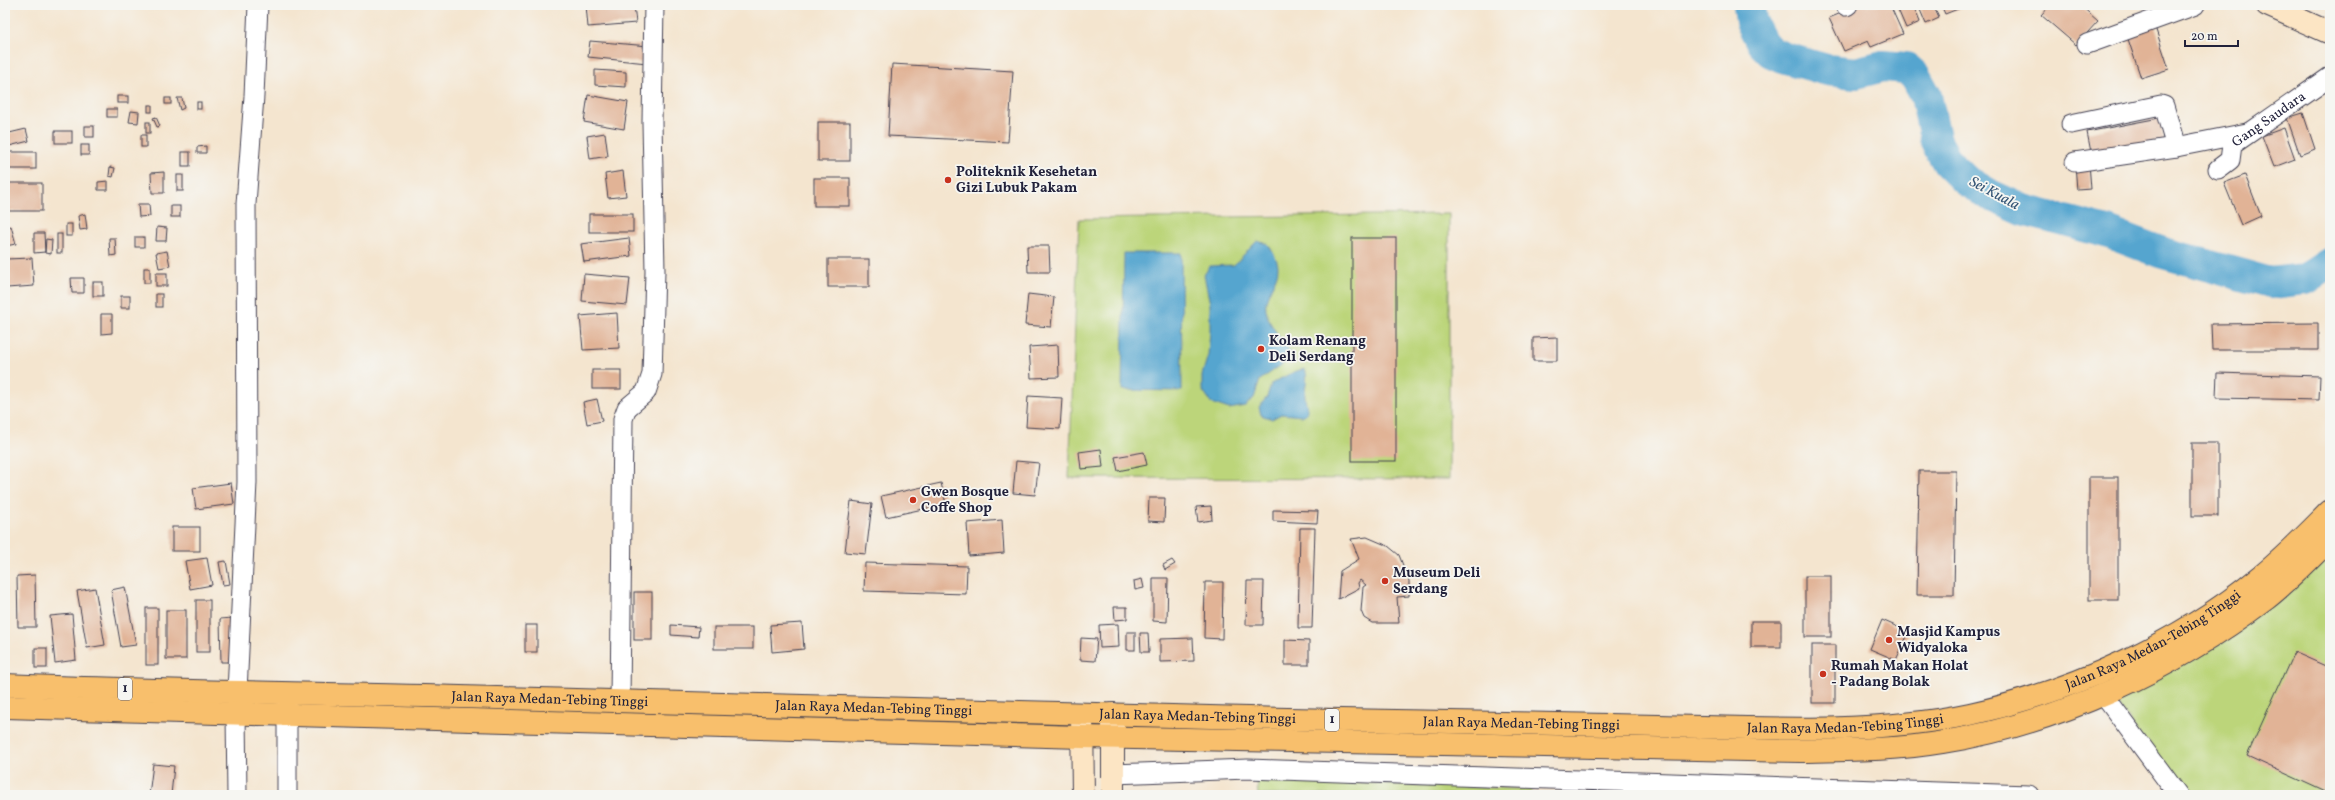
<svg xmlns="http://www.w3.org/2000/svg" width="2335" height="800" font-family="Vollkorn,serif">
<rect width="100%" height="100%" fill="#f6f6f2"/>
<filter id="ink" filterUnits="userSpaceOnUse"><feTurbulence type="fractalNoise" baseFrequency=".025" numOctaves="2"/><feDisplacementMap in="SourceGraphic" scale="8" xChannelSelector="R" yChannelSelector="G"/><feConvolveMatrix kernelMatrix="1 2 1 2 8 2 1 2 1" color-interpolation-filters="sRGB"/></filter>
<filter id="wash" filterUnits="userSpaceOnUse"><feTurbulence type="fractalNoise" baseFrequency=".012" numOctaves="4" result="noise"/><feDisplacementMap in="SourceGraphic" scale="16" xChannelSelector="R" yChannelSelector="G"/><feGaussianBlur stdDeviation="0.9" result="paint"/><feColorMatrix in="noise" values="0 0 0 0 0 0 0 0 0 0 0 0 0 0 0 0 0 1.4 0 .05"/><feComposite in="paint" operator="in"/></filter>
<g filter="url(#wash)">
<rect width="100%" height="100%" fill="#f4e5cf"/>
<g fill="#bcd57a" stroke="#6f7c5a">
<path d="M1449,214V479L1069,478L1079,219Z"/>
<path d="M2330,545V795H2186L2111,696Z"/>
<path d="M1257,779L1532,789L1531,795H1258Z"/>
</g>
<g fill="#55a5cf" stroke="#3c6485">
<path d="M1257,241L1268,244C1272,251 1277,258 1278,266C1279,281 1263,294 1266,310C1268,326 1283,339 1290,353L1284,363L1260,380L1254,398L1245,406L1229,409L1211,403L1202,390V375L1208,355L1210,331V304L1204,275L1210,266L1234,265Z"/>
<path d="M1124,253H1181L1182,391L1122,390Z"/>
<path d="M1305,369C1309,381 1304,386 1305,397C1305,403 1308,406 1307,413L1302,416L1281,414L1272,419L1261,415L1259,407L1267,397L1271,384C1280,379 1295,370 1305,369Z"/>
</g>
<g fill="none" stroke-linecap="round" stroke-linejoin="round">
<path stroke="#55a5cf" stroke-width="32" d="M1749,5L1751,21L1762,43L1771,52L1782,57L1827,70L1856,73L1883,66L1906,68L1915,76L1926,96L1936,142L1948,163L1965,180L1990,195L2023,210L2107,232L2160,252L2270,283L2306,279L2330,263"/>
</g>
<g id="blocks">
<g fill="#e1b396">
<path d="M586,5H634L636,23L588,27Z"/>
<path d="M1861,5H1890L1903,34L1871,47L1868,41L1844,51L1829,18Z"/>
<path d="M1896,5H1913L1920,22L1906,28Z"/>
<path d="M1918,5H1933L1939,18L1926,24Z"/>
<path d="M1941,5H1968L1945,14Z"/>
<path d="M2050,5H2080L2098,21L2076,45L2041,15Z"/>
<path d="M2154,24L2169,69L2141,78L2126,33Z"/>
<path d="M590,41L649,46L647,63L588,57Z"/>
<path d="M892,64L1013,71L1008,142L888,136Z"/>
<path d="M595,70L626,72V87L595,85Z"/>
<path d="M588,95L628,102L624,129L584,122Z"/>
<rect x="117" y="96" width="11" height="7"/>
<rect x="165" y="98" width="6" height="6"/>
<path d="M177,98H182L184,108L180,110Z"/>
<rect x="197" y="102" width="4" height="7"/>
<rect x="148" y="105" width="4" height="7"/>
<rect x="107" y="109" width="10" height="8"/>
<path d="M131,111L139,112L138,123L129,122Z"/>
<path d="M2303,113L2315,149L2300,155L2287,118Z"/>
<path d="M156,117L160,126L157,127L153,118Z"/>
<path d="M2159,118L2164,142L2092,157L2087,132Z"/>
<rect x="146" y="122" width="4" height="11"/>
<rect x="818" y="122" width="32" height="39"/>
<rect x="85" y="126" width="9" height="11"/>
<path d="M2284,128L2295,159L2274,167L2262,136Z"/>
<path d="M26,129L29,141L5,147V134Z"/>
<rect x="55" y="131" width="17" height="12"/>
<path d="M605,133L608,156L590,159L587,136Z"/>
<rect x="141" y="135" width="5" height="12"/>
<rect x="81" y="145" width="8" height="10"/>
<path d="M206,146V153H197V147Z"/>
<rect x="5" y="152" width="31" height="17"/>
<rect x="182" y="152" width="8" height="14"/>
<path d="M2089,163L2091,189L2077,190L2075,164Z"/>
<path d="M110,167L115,168L113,177L109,176Z"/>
<path d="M623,171L626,196L608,198L605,174Z"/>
<path d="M164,172V193H152L151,173Z"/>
<rect x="177" y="175" width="6" height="16"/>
<path d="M2245,175L2261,216L2241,225L2224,183Z"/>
<rect x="814" y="178" width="36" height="28"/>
<path d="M108,181V190H98V182Z"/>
<rect x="6" y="183" width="36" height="28"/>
<path d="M138,204H149L150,216L139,217Z"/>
<rect x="171" y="206" width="9" height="11"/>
<path d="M85,214L87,229L80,230L78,216Z"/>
<rect x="589" y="214" width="44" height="18"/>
<rect x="66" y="224" width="6" height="12"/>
<path d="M11,226L16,244L5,246V228Z"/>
<path d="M157,227L167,228L166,241H156Z"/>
<path d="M34,233H44L45,252L34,253Z"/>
<rect x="57" y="234" width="5" height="19"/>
<rect x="135" y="237" width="9" height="10"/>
<path d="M109,238H115L116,255L110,256Z"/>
<path d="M629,238L631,256L584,262L581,244Z"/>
<rect x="1352" y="238" width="44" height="223"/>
<path d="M46,239L52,240L51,254L45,253Z"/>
<path d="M1027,246H1049L1050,272H1028Z"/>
<path d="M167,251L170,266L159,268L156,253Z"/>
<path d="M32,258L34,286L7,288L6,259Z"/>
<rect x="828" y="259" width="41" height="28"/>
<rect x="144" y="268" width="6" height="15"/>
<rect x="156" y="273" width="11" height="13"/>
<path d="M584,274L630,278L627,305L582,301Z"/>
<path d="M71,278H84V293H72Z"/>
<rect x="93" y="282" width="10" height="14"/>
<rect x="156" y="294" width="6" height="13"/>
<path d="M1028,294L1054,297L1051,327L1025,325Z"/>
<rect x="121" y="296" width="9" height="12"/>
<path d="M617,313L619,348L583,350L580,316Z"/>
<path d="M101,314H112V333L101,334Z"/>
<path d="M2318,323V350H2212L2211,324Z"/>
<path d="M1557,337V361H1533V338Z"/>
<path d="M1058,345L1059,377L1031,378L1029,347Z"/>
<rect x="592" y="370" width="29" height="19"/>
<path d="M2217,373L2320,376L2319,400L2216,398Z"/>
<path d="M1028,396L1062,398L1060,429L1026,427Z"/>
<path d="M597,399L602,421L587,424L583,402Z"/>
<rect x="2192" y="443" width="26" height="73"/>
<path d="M1101,449L1103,467L1081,469L1079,452Z"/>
<path d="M1144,452L1147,465L1118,471L1115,457Z"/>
<path d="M1016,461L1039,463L1035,495L1013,493Z"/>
<path d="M1919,471H1956L1954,595H1917Z"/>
<rect x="2089" y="477" width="29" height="123"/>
<path d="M231,483L234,504L196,509L193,488Z"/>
<path d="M941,483L946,504L886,517L881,496Z"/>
<path d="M1149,498H1165L1164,522L1148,521Z"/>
<path d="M851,501L872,504L866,554L845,552Z"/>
<path d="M1211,506L1212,520L1198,522L1196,507Z"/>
<path d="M1273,510L1318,511L1317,523L1273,521Z"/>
<path d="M1002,520L1004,553L969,556L967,523Z"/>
<rect x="172" y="527" width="28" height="24"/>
<path d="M1300,528H1315L1312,628H1298Z"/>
<path d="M1367,537L1388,546L1399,555L1409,581V596L1397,597L1399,623H1372L1364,618L1361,611L1363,587L1366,585L1360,580L1358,583L1359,588L1338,599L1340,571L1359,559L1351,539Z"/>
<path d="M207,558L212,585L190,589L185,561Z"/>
<path d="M1172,560L1175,564L1165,570L1163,565Z"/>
<path d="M226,561L230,584L223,585L219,562Z"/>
<path d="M865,563L967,566L966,594L864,591Z"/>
<path d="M35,575L36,627H18L17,576Z"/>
<rect x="1805" y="576" width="26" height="61"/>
<path d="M1153,578H1168L1167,622L1153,621Z"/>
<path d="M1142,579L1144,588L1135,590L1134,581Z"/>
<path d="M1247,581H1264L1263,625H1246Z"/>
<path d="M1205,582H1223L1222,639L1204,638Z"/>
<path d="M125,587L136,645L121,647L111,590Z"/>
<path d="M5,588H7L6,621H5Z"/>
<path d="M95,588L105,645L87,648L77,591Z"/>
<rect x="634" y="592" width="18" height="48"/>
<rect x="196" y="600" width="14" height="52"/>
<path d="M1114,607H1127V619L1115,620Z"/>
<rect x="146" y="608" width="12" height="57"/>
<rect x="166" y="610" width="20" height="49"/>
<path d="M72,614L76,660L55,663L50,616Z"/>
<path d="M232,618L233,662H221L220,619Z"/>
<path d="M1882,620L1909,632L1896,660L1870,649Z"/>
<rect x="1751" y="621" width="30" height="26"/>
<path d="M802,623L804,649L772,652L770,625Z"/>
<path d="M1118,624L1119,647L1100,648L1099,625Z"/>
<rect x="525" y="625" width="12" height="27"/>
<path d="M671,625L699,627L698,637L671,635Z"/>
<rect x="714" y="627" width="39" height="22"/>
<rect x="1127" y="632" width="8" height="18"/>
<path d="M1140,633H1148L1149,652H1141Z"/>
<path d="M1081,638L1097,639L1095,661L1080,660Z"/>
<path d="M1193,638L1194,661L1160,662V639Z"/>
<path d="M1285,640L1309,641V665H1285Z"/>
<rect x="1812" y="645" width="23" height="58"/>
<rect x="35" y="648" width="12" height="20"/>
<path d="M2294,652L2330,668V794L2247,756Z"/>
<path d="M153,764L174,766L171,795H149Z"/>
</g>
</g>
</g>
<g filter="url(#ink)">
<use href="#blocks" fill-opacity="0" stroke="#423f51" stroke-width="1"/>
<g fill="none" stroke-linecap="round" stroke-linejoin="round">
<defs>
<g id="street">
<path d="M1846,6L1848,5"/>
<path d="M2087,44L2195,5"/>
<path d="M2071,124L2161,105L2164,106L2176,147L2247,133"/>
<path d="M2075,162L2176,147"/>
<path id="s1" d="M2218,169L2230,160L2232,145L2330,77"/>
<path d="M237,692L247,482L246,204L254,96L258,5"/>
<path d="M2103,694L2178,795"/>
<path d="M287,700V795"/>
<path d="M620,702L623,419L627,408L646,392L652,374L655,271L652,122L654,5"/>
<path d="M236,714L237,795"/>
<path d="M1113,774L1248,769L2029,795"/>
</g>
<g id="secondary">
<path d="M2267,5L2330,33"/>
<path d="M1082,714L1083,795"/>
<path d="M1113,714V795"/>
</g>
<g id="highway">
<path id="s2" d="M5,685C145,691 285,693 424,696C712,704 1000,712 1287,719C1411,722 1535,724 1659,726C1759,728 1872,735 1970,714C2071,692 2180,643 2260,577C2285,557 2307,534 2330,511"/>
<path d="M5,707L1082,737L1801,751C1848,750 1896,750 1943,742C2060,723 2172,670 2266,599C2289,581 2310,559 2330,539"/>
</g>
</defs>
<use href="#street" stroke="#423f51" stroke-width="21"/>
<use href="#secondary" stroke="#423f51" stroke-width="24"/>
<use href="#highway" stroke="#423f51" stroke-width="24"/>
<use href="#street" stroke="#fff" stroke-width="19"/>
<use href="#secondary" stroke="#fce5c4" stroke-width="22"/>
<use href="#highway" stroke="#f8bf6c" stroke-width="22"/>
</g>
</g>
<g fill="#c8321e" stroke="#f6f6f2" stroke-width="1.5">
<circle cx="948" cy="180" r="4"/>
<circle cx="1261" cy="349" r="4"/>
<circle cx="913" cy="500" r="4"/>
<circle cx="1385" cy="581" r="4"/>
<circle cx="1889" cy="640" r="4"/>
<circle cx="1823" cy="674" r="4"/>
</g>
<g text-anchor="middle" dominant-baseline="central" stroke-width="3.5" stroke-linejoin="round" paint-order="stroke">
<g fill="#f6f6f2" stroke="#626272" stroke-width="1">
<rect x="118" y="678" width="14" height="22" rx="3"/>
<rect x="1325" y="709" width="14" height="22" rx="3"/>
</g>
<g font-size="13" font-weight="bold" fill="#22223b">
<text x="125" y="689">1</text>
<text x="1332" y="720">1</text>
</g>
<g font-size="14" fill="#22223b" stroke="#f6f6f2">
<text stroke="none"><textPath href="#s1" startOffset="75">Gang Saudara</textPath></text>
<text stroke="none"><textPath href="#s2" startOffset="2165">Jalan Raya Medan-Tebing Tinggi</textPath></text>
<text stroke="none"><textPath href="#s2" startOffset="545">Jalan Raya Medan-Tebing Tinggi</textPath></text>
<text stroke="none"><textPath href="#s2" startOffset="869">Jalan Raya Medan-Tebing Tinggi</textPath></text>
<text stroke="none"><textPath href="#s2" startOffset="1193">Jalan Raya Medan-Tebing Tinggi</textPath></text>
<text stroke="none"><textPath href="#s2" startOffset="1841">Jalan Raya Medan-Tebing Tinggi</textPath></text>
<text stroke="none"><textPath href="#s2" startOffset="1517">Jalan Raya Medan-Tebing Tinggi</textPath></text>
</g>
<g font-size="14" font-weight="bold" fill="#22223b" stroke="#f6f6f2" text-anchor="start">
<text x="956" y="172">Politeknik Kesehetan<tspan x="956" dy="16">Gizi Lubuk Pakam</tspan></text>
<text x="1269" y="341">Kolam Renang<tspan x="1269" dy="16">Deli Serdang</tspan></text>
<text x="921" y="492">Gwen Bosque<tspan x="921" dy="16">Coffe Shop</tspan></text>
<text x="1393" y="573">Museum Deli<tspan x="1393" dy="16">Serdang</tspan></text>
<text x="1897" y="632">Masjid Kampus<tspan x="1897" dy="16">Widyaloka</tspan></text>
<text x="1831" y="666">Rumah Makan Holat<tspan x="1831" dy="16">- Padang Bolak</tspan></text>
</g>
<g font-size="15" font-style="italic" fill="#365676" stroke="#f6f6f2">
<text transform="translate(1994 194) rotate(28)">Sei Kuala</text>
</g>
</g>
<rect width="2335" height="800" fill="none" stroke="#f6f6f2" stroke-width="20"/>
<path d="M2185 40v6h53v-6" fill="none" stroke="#22223b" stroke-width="2"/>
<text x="2191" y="40" font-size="12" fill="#22223b" stroke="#f6f6f2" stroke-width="3" paint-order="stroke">20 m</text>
</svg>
